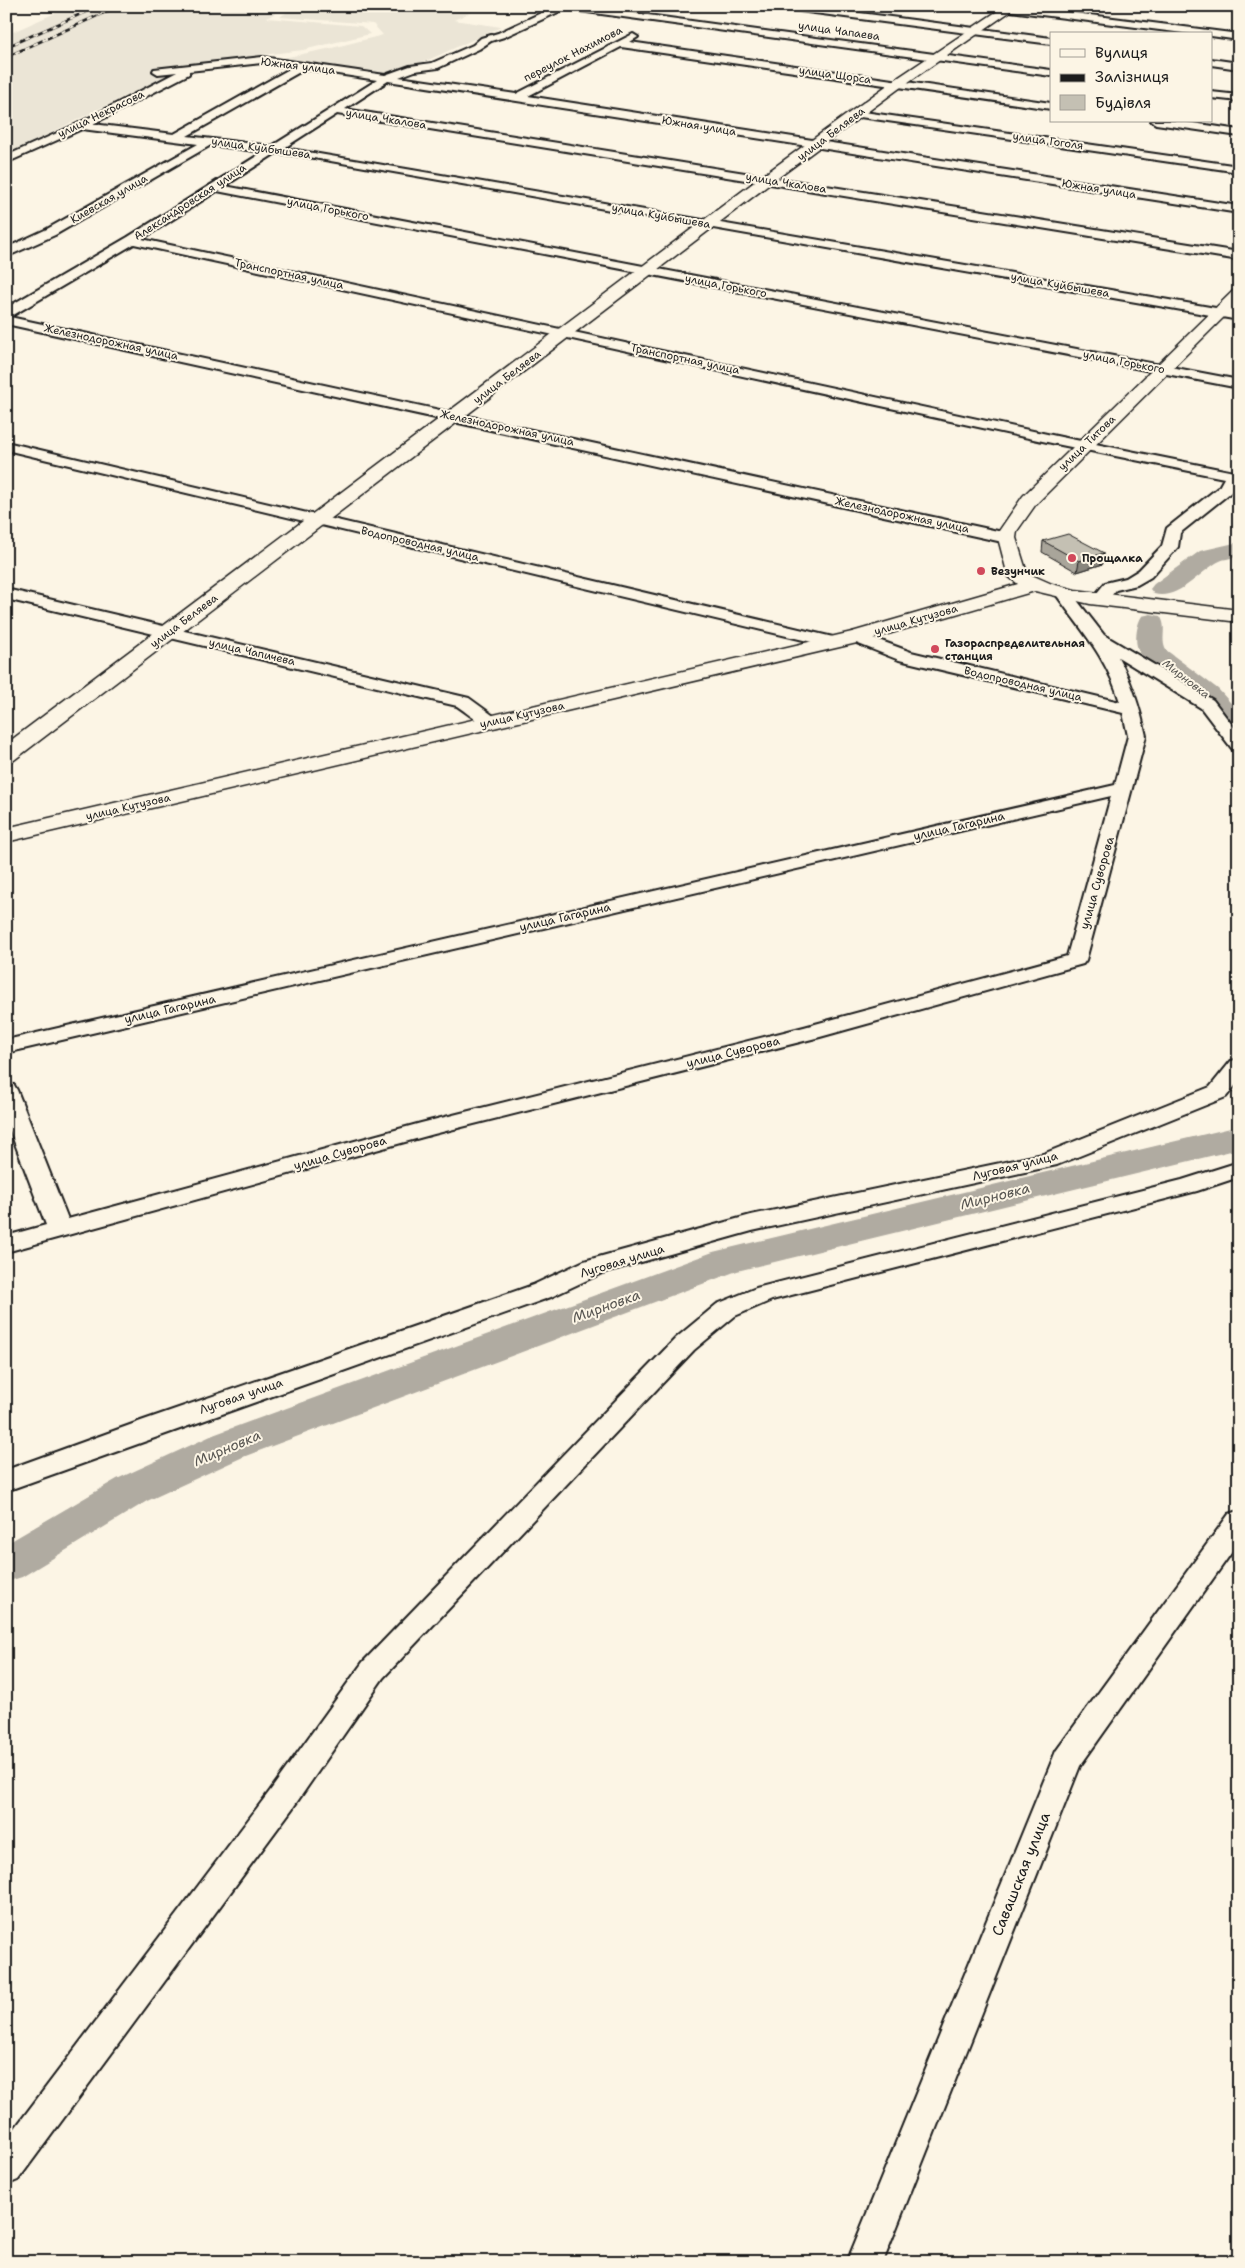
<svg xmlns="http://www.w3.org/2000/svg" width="1245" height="2268" font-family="'Shantell Sans',sans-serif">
<rect width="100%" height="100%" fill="#fcf5e5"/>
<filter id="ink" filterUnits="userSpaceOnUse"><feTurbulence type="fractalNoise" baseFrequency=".02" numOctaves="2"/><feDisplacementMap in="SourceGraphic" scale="10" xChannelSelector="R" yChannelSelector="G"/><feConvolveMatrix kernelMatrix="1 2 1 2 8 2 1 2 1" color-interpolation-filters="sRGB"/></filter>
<g filter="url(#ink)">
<g fill="#ebe5d6">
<path d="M71,6H287L267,18L361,26L370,34L303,50L190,64L10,153H6V35Z"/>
<path d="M295,6H484L454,20L501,27L426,61L385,74L291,61L283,58L332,48L383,35L373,24L280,17Z"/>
</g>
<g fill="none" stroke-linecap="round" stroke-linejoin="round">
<g fill="#b0aba1" fill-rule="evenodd">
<path d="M1239,542V557C1231,558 1222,559 1216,563C1197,575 1177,600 1154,594L1150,589L1154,584L1200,551Z"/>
<path d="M1151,614L1160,616C1168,627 1160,639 1166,650L1218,689L1239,712V739C1224,735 1217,722 1207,711C1192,694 1141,665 1137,646C1135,638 1137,623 1142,616Z"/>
<path d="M1239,1126V1149L737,1271L243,1457L147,1501L22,1577L6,1582V1544L117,1479L213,1435L713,1252Z"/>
</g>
<defs>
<g id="minor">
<path d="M556,6H582L1051,70V76L565,9L504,37L491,41L479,49L438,68L415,71L399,77L516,94L633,34L638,37L630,42L1051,103V109L621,47L528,96L1239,206V213L388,81L345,109L1239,252V260L337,114L284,148L1239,312V320L302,156L276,153L225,186L1239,380V388L217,191L142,239L1061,437L1239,473V481L1230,493L1180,533L1178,547L1151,577L1137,585L1116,590L1106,602H1094L1092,599L1105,583L1126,578L1139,570L1162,546L1167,528L1219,487L1224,478L1061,445L134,244L10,317L1007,533L1012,535L1015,538L1012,541L1007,543L6,324V308L128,237L263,152L211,145L55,235L6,257V248L47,229L198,144L82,129L6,163V156L77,124L177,72L158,74L153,71L154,69L262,57L385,75L410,66L432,63L473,45L481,38L498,33ZM262,63L293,67L174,134L93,124L189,74V71ZM305,69L377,80L272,146L187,136Z"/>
<path d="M780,6H807L1051,38V44L784,9Z"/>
<path d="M991,6H1019L1239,34V40L1211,36V34H1191L995,9Z"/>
<path d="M1211,59L1239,63V69L1211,65Z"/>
<path d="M1211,92L1239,95V101L1211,98Z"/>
<path d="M857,111L1239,166V172L853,116V112Z"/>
<path d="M1151,121H1180L1239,130V136L1156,124Z"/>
<path d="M6,442L833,637L839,638L841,642L839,646L833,647L6,450Z"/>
<path d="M1063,588L1069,590L1104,635L1213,700L1239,734V751L1233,750L1201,708L1118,657C1132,682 1140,708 1146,736L1086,960L1083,964L820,1037L434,1134L6,1252V1236L46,1225L6,1120V1083L14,1085L17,1090L68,1219L421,1123L804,1027L1067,956L1111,796L6,1053V1040L1115,785L1128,736L1123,713L899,660L851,641L849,637L851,633L857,632L911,652L1120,702C1107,657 1081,630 1055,593L1057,590Z"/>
<path d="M6,589L469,698L502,722L499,726C484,729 469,714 457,706L6,599Z"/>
<path d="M1239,1059V1081L1226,1097L1057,1165L752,1231L602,1273L551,1297L6,1491V1470L141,1421L533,1285L584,1261L751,1215L1043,1154L1210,1087L1231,1061Z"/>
<path d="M1239,1162V1177L1197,1191L772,1300L735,1316L694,1350L383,1678L292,1809L18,2180L6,2185V2140L270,1791L363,1662L676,1338L717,1304L756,1288L1182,1180Z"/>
<path d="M1239,1511V1542L1080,1766L883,2262H847L1056,1751L1229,1514Z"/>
</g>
<g id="secondary">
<path d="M1005,6H1018L901,87L771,183L14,760L6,762V744L761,177L893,81Z"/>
<path d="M1239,288V302L1036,504L1017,531L1016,538L1027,573L1052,584L1075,590L1239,610V622L1090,604L1035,591L857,643L6,842V828L852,632L1018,584L1008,576L998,538L999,531L1023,496L1234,290Z"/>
</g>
</defs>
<use href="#minor" stroke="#1c1c1c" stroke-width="4"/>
<use href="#secondary" stroke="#1c1c1c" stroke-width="3"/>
<use href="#minor" fill="#fcf5e5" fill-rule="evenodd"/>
<use href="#secondary" fill="#fcf5e5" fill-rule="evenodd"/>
<defs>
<g id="rail">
<path d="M6,47L99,6"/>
<path d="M6,57L119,6"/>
</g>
</defs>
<use href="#rail" stroke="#1c1c1c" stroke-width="2.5"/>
<use href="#rail" stroke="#fcf5e5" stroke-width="2" stroke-dasharray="5" stroke-linecap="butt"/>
</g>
<path fill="#a9a59a" stroke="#1c1c1c" d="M1043,541L1104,553L1103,564L1077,572L1042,552Z"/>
<path fill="#89867d" stroke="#1c1c1c" d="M1104,553L1103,564L1077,572L1079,561Z"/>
<path fill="#c4c0b3" stroke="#1c1c1c" d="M1068,534L1104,553L1079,561L1043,541Z"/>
</g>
<g fill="#d1495b" stroke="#fcf5e5" stroke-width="2">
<circle cx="1072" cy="558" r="5"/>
<circle cx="981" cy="571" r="5"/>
<circle cx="935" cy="649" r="5"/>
</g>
<g text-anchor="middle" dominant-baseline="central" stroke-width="4" stroke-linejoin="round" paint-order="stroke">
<g font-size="11" fill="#1c1c1c" stroke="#fcf5e5">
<text transform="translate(839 31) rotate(8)">улица Чапаева</text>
<text transform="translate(573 54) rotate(-27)">переулок Нахимова</text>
<text transform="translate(298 66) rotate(7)">Южная улица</text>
<text transform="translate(835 75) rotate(8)">улица Щорса</text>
<text transform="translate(101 114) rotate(-26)">улица Некрасова</text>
<text transform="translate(386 119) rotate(9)">улица Чкалова</text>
<text transform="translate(699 126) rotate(9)">Южная улица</text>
<text transform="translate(831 134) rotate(-37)">улица Беляева</text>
<text transform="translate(1048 141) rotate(8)">улица Гоголя</text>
<text transform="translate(261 148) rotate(8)">улица Куйбышева</text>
<text transform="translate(786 183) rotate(9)">улица Чкалова</text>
<text transform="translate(1099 189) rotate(9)">Южная улица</text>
<text transform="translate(109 199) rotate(-30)">Киевская улица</text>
<text transform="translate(190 202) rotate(-33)">Александровская улица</text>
<text transform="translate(328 209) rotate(11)">улица Горького</text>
<text transform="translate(661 216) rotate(10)">улица Куйбышева</text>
<text transform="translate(289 274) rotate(12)">Транспортная улица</text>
<text transform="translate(1060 285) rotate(10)">улица Куйбышева</text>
<text transform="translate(726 286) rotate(11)">улица Горького</text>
<text transform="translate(111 342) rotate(12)">Железнодорожная улица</text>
<text transform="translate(685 359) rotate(12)">Транспортная улица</text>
<text transform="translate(1124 362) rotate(11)">улица Горького</text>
<text transform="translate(507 377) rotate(-37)">улица Беляева</text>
<text transform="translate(507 428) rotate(12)">Железнодорожная улица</text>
<text transform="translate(1087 443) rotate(-44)">улица Титова</text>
<text transform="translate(902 515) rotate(12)">Железнодорожная улица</text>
<text transform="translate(420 544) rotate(13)">Водопроводная улица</text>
<text transform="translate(916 620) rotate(-16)">улица Кутузова</text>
<text transform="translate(184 621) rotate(-37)">улица Беляева</text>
<text transform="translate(252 652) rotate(13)">улица Чапичева</text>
<text transform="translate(1023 684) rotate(13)">Водопроводная улица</text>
<text transform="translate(522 715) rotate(-13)">улица Кутузова</text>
<text transform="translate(128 807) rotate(-13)">улица Кутузова</text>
</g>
<g font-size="11" font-weight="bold" fill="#1c1c1c" stroke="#fcf5e5" text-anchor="start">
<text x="1082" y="558">Прощалка</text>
<text x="991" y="571">Везунчик</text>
<text x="945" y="643">Газораспределительная<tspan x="945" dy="13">станция</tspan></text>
</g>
<g font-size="11" font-style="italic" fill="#575551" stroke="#fcf5e5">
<text transform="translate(1186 679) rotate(38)">Мирновка</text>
</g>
<g font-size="12" fill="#1c1c1c" stroke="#fcf5e5">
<text transform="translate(959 826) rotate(-13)">улица Гагарина</text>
<text transform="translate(1097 883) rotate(-74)">улица Суворова</text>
<text transform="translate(565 917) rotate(-13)">улица Гагарина</text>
<text transform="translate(170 1009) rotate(-13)">улица Гагарина</text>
<text transform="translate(733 1052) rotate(-14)">улица Суворова</text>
<text transform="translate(340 1153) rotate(-16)">улица Суворова</text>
<text transform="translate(1015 1166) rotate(-14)">Луговая улица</text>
<text transform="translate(622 1261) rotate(-17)">Луговая улица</text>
<text transform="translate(241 1396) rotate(-19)">Луговая улица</text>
</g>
<g font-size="14" font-style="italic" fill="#575551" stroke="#fcf5e5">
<text transform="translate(995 1196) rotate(-14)">Мирновка</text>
<text transform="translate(606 1306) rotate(-20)">Мирновка</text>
<text transform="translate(227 1448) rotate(-23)">Мирновка</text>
</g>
<g font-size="15" fill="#1c1c1c" stroke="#fcf5e5">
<text transform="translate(1021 1874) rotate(-68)">Савашская улица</text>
</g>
</g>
<rect width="1245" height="2268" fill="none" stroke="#fcf5e5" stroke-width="25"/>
<rect x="12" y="12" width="1220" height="2243" fill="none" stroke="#1c1c1c" stroke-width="2" filter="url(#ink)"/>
<rect x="1050" y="32" width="162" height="90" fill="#fcf5e5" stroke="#a29e95"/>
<rect x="1060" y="49" width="25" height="8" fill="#fcf5e5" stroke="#a29e95"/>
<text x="1095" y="58" font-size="15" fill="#1c1c1c">Вулиця</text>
<rect x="1060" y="74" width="25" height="8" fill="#1c1c1c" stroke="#a29e95"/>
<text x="1095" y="82" font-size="15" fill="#1c1c1c">Залізниця</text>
<rect x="1060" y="95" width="25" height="15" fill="#c4c0b3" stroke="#a29e95"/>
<text x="1095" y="108" font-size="15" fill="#1c1c1c">Будівля</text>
</svg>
